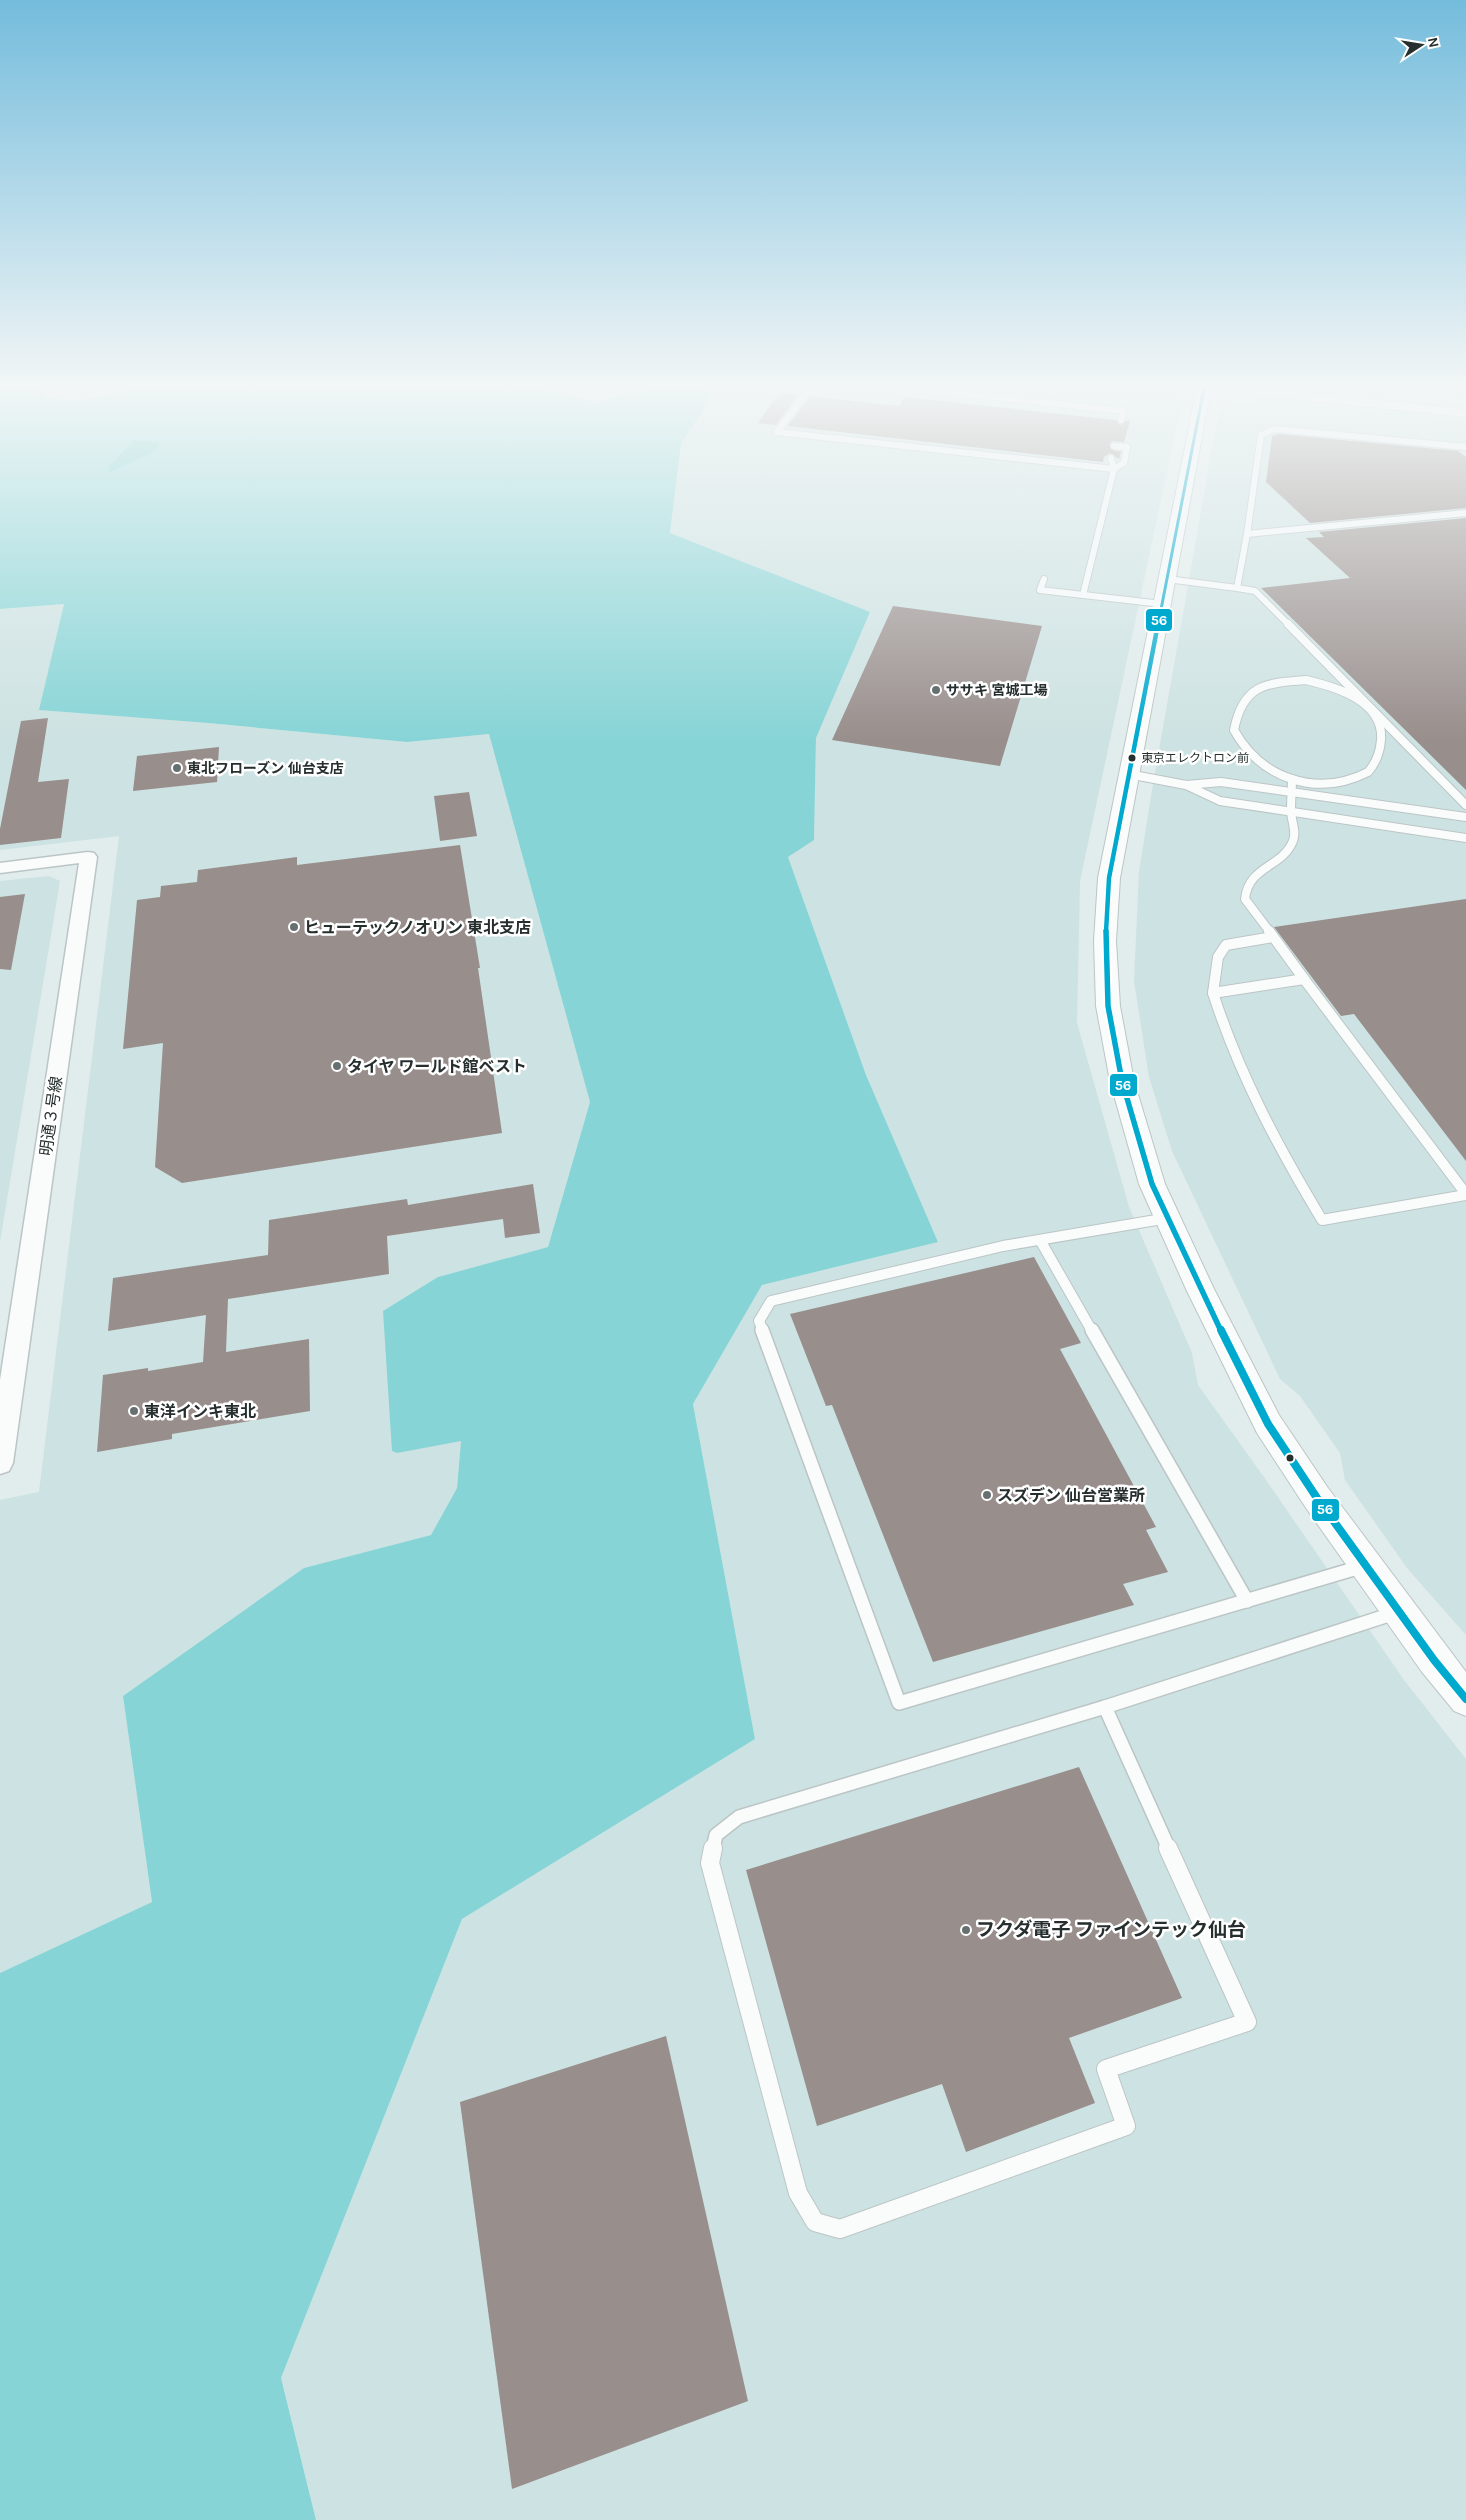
<svg xmlns="http://www.w3.org/2000/svg" width="1466" height="2520" font-family="Karla,'Noto Sans JP',sans-serif">
<rect width="100%" height="100%" fill="#e1ecec"/>
<g fill="#cde2e2">
<path d="M711,388H1147L1161,390L1182,401L1080,881L1077,1023L1129,1207L1192,1353L1198,1385L1266,1480L1404,1680L1466,1759V2520H316L281,2378L462,1919L755,1739L693,1404L762,1285L938,1242L866,1075L788,857L814,839L816,738L870,612L670,534L681,443L708,403Z"/>
<path d="M1379,388H1466V397Z"/>
<path d="M1267,399L1466,419V1635L1407,1568L1345,1480L1340,1453L1300,1396L1280,1379L1172,1151L1149,1077L1134,981L1139,872L1152,790L1219,409Z"/>
<path d="M64,604L40,710L208,723L407,742L489,734L590,1102L548,1247L438,1277L461,1441L457,1488L431,1535L304,1568L123,1696L152,1902L0,1973V1500L39,1492L119,836L0,850V609Z"/>
<path d="M49,876L60,881L0,1242V881Z"/>
</g>
<path fill="#87d4d6" d="M0,388H45L43,395C74,406 99,398 129,388H544L595,403L632,391L648,388H711L708,403L681,443L670,533L870,612L816,738L814,840L788,857L866,1075L938,1242L762,1285L693,1404L755,1739L462,1919L281,2378L316,2520H0V1973L152,1902L123,1696L304,1568L431,1535L457,1488L461,1441L397,1453L392,1451L383,1311L438,1277L548,1247L590,1102L489,734L407,742L208,723L39,710L64,604L0,609Z"/>
<path fill="#67c8ca" d="M134,440L159,443L158,450L108,473L109,466Z"/>
<g fill="#988e8c">
<path d="M779,393L798,395L776,425L758,423Z"/>
<path d="M810,396L899,406L904,397L1116,420L1120,425L1126,421H1130L1124,442L1112,441L1109,445L1112,450L1121,452L1119,459L1110,453L1104,457L1103,462L788,426Z"/>
<path d="M1279,434L1458,451L1466,457V508L1310,523L1266,482L1272,436Z"/>
<path d="M1466,518V790L1261,588L1350,578L1306,538L1324,537L1319,532Z"/>
<path d="M893,606L1042,626L1000,766L832,740Z"/>
<path d="M48,718L38,782L69,779L61,838L0,845V829L21,721Z"/>
<path d="M219,747L217,782L133,791L137,756Z"/>
<path d="M469,792L477,836L440,841L434,796Z"/>
<path d="M460,845L480,968H478L502,1133L182,1183L155,1167L163,1043L123,1049L137,900L160,897L161,886L197,882L198,870L297,857V865Z"/>
<path d="M25,894L11,970L0,969V897Z"/>
<path d="M1466,899V1161L1354,1014L1341,1016L1274,927Z"/>
<path d="M533,1184L540,1233L505,1238L503,1219L387,1236L389,1274L228,1299L226,1352L309,1339L310,1411L172,1434V1439L97,1452L103,1375L148,1368V1371L203,1362L206,1315L108,1331L113,1278L268,1255L269,1220L407,1199L408,1205Z"/>
<path d="M1034,1257L1081,1343L1060,1349L1156,1527L1146,1530L1168,1572L1123,1584L1134,1605L933,1662L832,1405L826,1406L790,1314Z"/>
<path d="M1079,1767L1182,1998L1069,2038L1095,2103L966,2152L942,2084L817,2126L746,1870Z"/>
<path d="M666,2036L748,2401L512,2489L460,2102Z"/>
</g>
<g fill="none" stroke-linecap="round" stroke-linejoin="round">
<defs>
<g id="service-far4">
<path d="M810,388L777,432L1114,469L1124,463L1127,447L1114,446"/>
<path d="M908,388L1124,411L1121,420"/>
<path d="M1247,534L1261,435L1275,429L1466,447"/>
<path d="M1044,579L1040,590L1162,604"/>
<path d="M1167,579L1237,588"/>
<path d="M1083,595L1114,469L1111,458"/>
<path d="M1289,625L1255,591L1237,588L1247,534L1466,513"/>
</g>
<g id="service-far3">
<path d="M1288,624L1466,805"/>
<path d="M1306,680C1336,687 1384,701 1381,740C1380,752 1376,763 1368,772C1317,798 1261,779 1234,730C1243,685 1264,683 1306,680Z"/>
<path d="M1128,774L1186,785L1221,782L1466,817"/>
<path d="M1186,785L1220,801L1466,838"/>
<path d="M1270,932L1245,899C1249,865 1282,868 1293,841C1297,831 1291,821 1291,810C1291,800 1292,789 1292,779"/>
</g>
<g id="service-far2">
<path d="M1269,931L1304,979L1213,993L1218,957L1226,945L1273,937"/>
<path d="M1304,979L1466,1194"/>
<path d="M1213,993C1239,1074 1278,1147 1322,1220L1466,1195"/>
<path d="M1040,1240L1092,1331"/>
<path d="M763,1331L759,1321L771,1301L1003,1246L1168,1218"/>
</g>
<g id="service-far1">
<path d="M762,1330L899,1703L1364,1566"/>
<path d="M1092,1330L1247,1601"/>
<path d="M1105,1707L1169,1849"/>
<path d="M1105,1707L1398,1612"/>
<path d="M713,1849L716,1835L739,1817L1105,1707"/>
</g>
<path id="service" d="M713,1848L710,1863L798,2193L815,2222L840,2229L1126,2126L1106,2069L1247,2022L1168,1848"/>
<path id="minor" d="M88,852L94,853L97,857L13,1463L9,1471L0,1474V1380L79,863L0,873V863Z"/>
<path id="tertiary" d="M1197,388H1211L1120,878L1116,941L1120,1006L1134,1081L1165,1184L1214,1289L1279,1415L1328,1488L1466,1672V1716L1454,1711L1422,1672L1306,1508L1257,1433L1186,1289L1139,1184L1110,1081L1096,1006L1094,941L1098,878Z"/>
<path id="secondary" d="M1216,388H1261L1466,409V417L1222,392Z"/>
</defs>
<use href="#service-far4" stroke="#bcc5c5" stroke-width="8"/>
<use href="#service-far3" stroke="#bcc5c5" stroke-width="10"/>
<use href="#service-far2" stroke="#bcc5c5" stroke-width="12"/>
<use href="#service-far1" stroke="#bcc5c5" stroke-width="16"/>
<use href="#service" stroke="#bcc5c5" stroke-width="20"/>
<use href="#minor" stroke="#bcc5c5" stroke-width="3"/>
<use href="#tertiary" stroke="#bcc5c5" stroke-width="2"/>
<use href="#secondary" stroke="#bcc5c5" stroke-width="2"/>
<path stroke="#d3d7d7" stroke-width="2" stroke-dasharray="1 2" stroke-linecap="butt" d="M553,388L572,394"/>
<use href="#service-far4" stroke="#fafcfc" stroke-width="6"/>
<use href="#service-far3" stroke="#fafcfc" stroke-width="8"/>
<use href="#service-far2" stroke="#fafcfc" stroke-width="10"/>
<use href="#service-far1" stroke="#fafcfc" stroke-width="13"/>
<use href="#service" stroke="#fafcfc" stroke-width="18"/>
<use href="#minor" fill="#fafcfc" fill-rule="evenodd"/>
<use href="#tertiary" fill="#fafcfc" fill-rule="evenodd"/>
<use href="#secondary" fill="#fafcfc" fill-rule="evenodd"/>
<defs>
<path id="bus-1-far3" d="M1158,625L1204,388"/>
<path id="bus-1-far2" d="M1106,932L1109,878L1158,624"/>
<path id="bus-1-far1" d="M1106,931L1108,1006L1122,1081L1152,1184L1221,1331"/>
<path id="bus-1" d="M1221,1330L1268,1424L1317,1498L1434,1660L1466,1699"/>
</defs>
<use href="#bus-1-far3" stroke="#fff" stroke-width="5"/>
<use href="#bus-1-far2" stroke="#fff" stroke-width="7"/>
<use href="#bus-1-far1" stroke="#fff" stroke-width="9"/>
<use href="#bus-1" stroke="#fff" stroke-width="11"/>
<use href="#bus-1-far3" stroke="#00a9ce" stroke-width="3"/>
<use href="#bus-1-far2" stroke="#00a9ce" stroke-width="4.5"/>
<use href="#bus-1-far1" stroke="#00a9ce" stroke-width="5.5"/>
<use href="#bus-1" stroke="#00a9ce" stroke-width="8"/>
</g>
<linearGradient id="sky" x2="0" y2="1"><stop stop-color="#74bcdc"/><stop offset="0.52" stop-color="#f2f6f6"/><stop offset="1" stop-color="#f2f6f6" stop-opacity="0"/></linearGradient>
<rect width="1466" height="741" fill="url(#sky)"/>
<g fill="#677070" stroke="#fff" stroke-width="2">
<circle cx="936" cy="690" r="5"/>
<circle cx="177" cy="768" r="5"/>
<circle cx="294" cy="927" r="5"/>
<circle cx="337" cy="1066" r="5"/>
<circle cx="134" cy="1411" r="5"/>
<circle cx="987" cy="1495" r="5"/>
<circle cx="966" cy="1930" r="5"/>
</g>
<g fill="#262e2e" stroke="#fff" stroke-width="2">
<circle cx="1132" cy="758" r="4.5"/>
<circle cx="1290" cy="1458" r="4.5"/>
</g>
<g text-anchor="middle" dominant-baseline="central" stroke-width="5" stroke-linejoin="round" paint-order="stroke">
<g font-size="12" fill="#262e2e" stroke="#fff" text-anchor="start">
<text x="1141" y="758">東京エレクトロン前</text>
</g>
<g font-size="14" font-weight="bold" fill="#262e2e" stroke="#fff" text-anchor="start">
<text x="946" y="690">ササキ 宮城工場</text>
<text x="187" y="768">東北フローズン 仙台支店</text>
</g>
<g font-size="16" font-weight="bold" fill="#262e2e" stroke="#fff" text-anchor="start">
<text x="304" y="927">ヒューテックノオリン 東北支店</text>
<text x="347" y="1066">タイヤ ワールド館ベスト</text>
<text x="144" y="1411">東洋インキ東北</text>
<text x="997" y="1495">スズデン 仙台営業所</text>
</g>
<g font-size="16" fill="#262e2e" stroke="#fff">
<text transform="translate(51 1116) rotate(-82)">明通３号線</text>
</g>
<g font-size="19" font-weight="bold" fill="#262e2e" stroke="#fff" text-anchor="start">
<text x="976" y="1930">フクダ電子 ファインテック仙台</text>
</g>
</g>
<g stroke="#fff" stroke-width="2">
<rect x="1145" y="608" width="28" height="24" rx="5" fill="#00a9ce"/>
<rect x="1109" y="1073" width="29" height="24" rx="5" fill="#00a9ce"/>
<rect x="1311" y="1498" width="29" height="24" rx="5" fill="#00a9ce"/>
</g>
<g font-size="14" text-anchor="middle" font-weight="bold" fill="#fff">
<text x="1159" y="625">56</text>
<text x="1123" y="1090">56</text>
<text x="1325" y="1514">56</text>
</g>
<g transform="translate(1421 45) rotate(78)" stroke="#ffffff" stroke-width="4" paint-order="stroke">
<path d="M0-4L9 19L0 12L-9 19Z" fill="#262e2e"/>
<text y="-8" font-size="14" font-weight="bold" text-anchor="middle" fill="#262e2e">N</text>
</g>
</svg>
